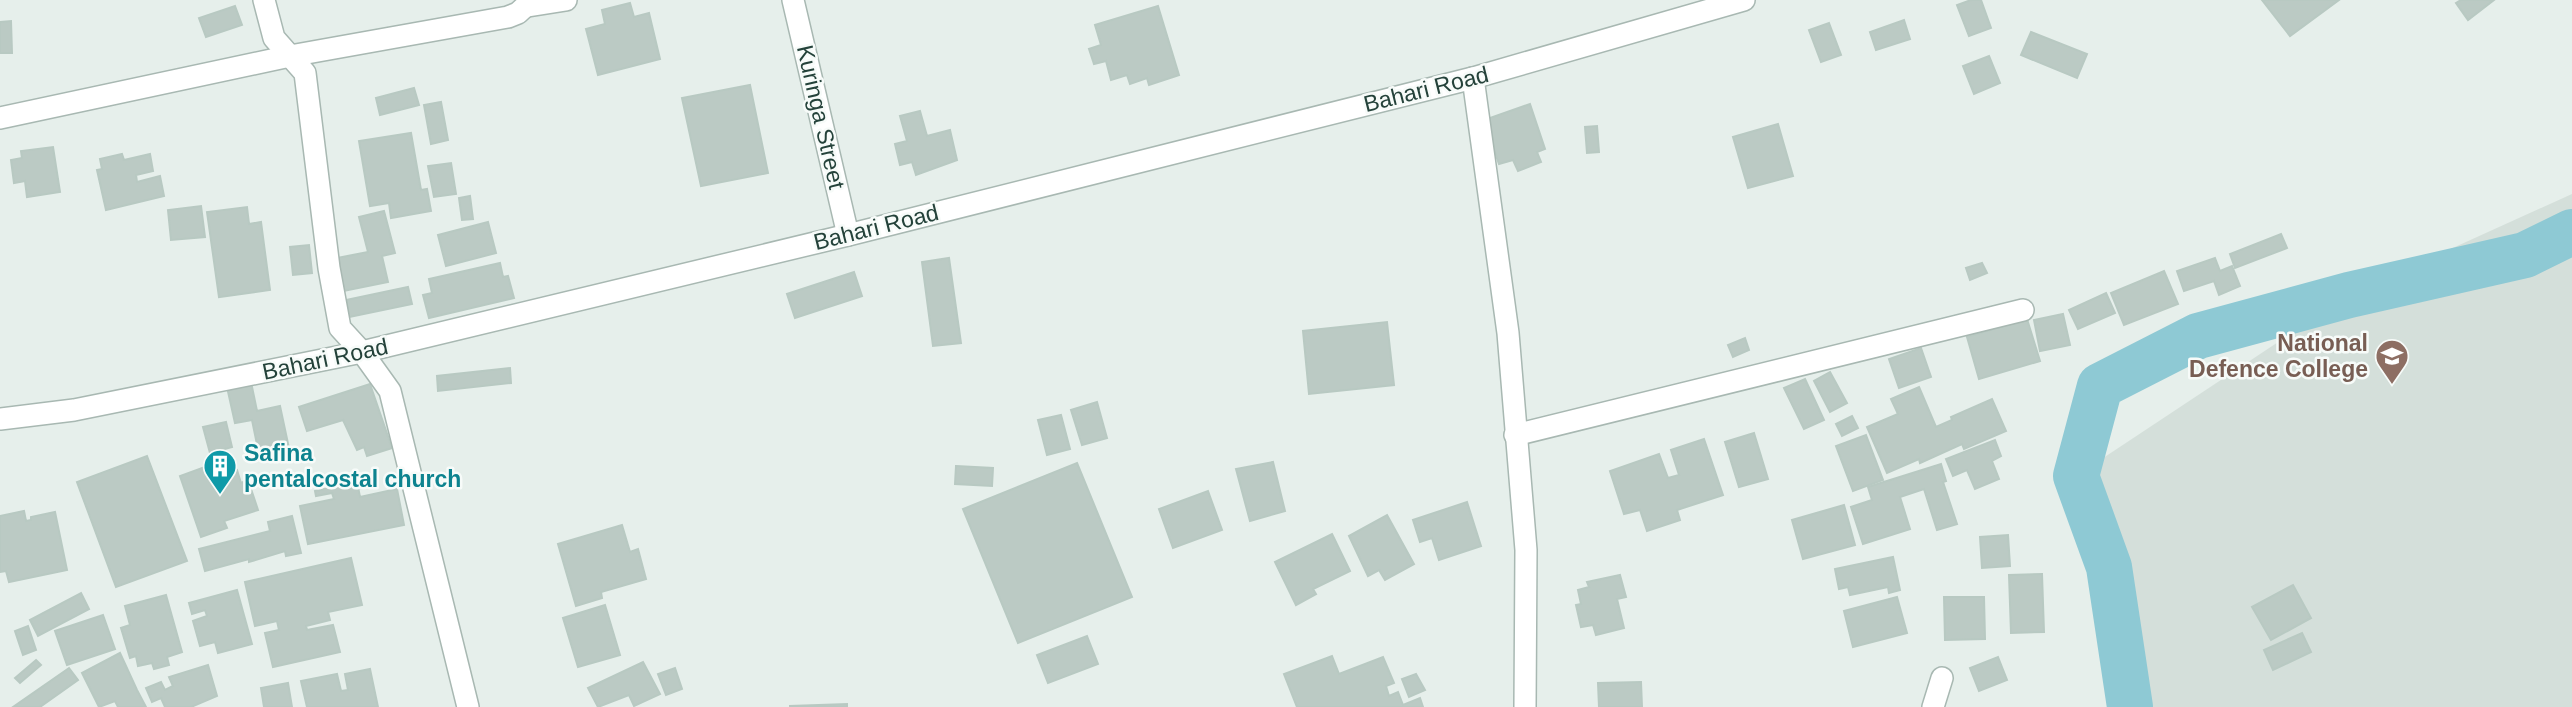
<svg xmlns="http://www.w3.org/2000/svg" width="2572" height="707" font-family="Arial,sans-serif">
<rect width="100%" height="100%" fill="#e6efeb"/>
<path fill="#d4dfda" d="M2572,194V707H2131L2076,476L2349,295Z"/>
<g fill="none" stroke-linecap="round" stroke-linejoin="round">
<path stroke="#8ec9d4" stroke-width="46" d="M2130,707L2109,567L2076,476L2100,386L2198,336L2349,295L2525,255L2572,232"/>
</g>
<g fill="#bbcac4" stroke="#b8c9c2" stroke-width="2">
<path d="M1971,0H1981L1991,28L1969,36L1957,5Z"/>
<path d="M2262,0H2339L2290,36Z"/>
<path d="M2461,0H2494L2468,20L2456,3Z"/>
<path d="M630,3L634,17L649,13L660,59L598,75L586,29L605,24L602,10Z"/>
<path d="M235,6L242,25L206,37L199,18Z"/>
<path d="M1158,6L1179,75L1149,85L1147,78L1130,84L1127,75L1111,80L1106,61L1094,64L1089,49L1101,45L1095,25Z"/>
<path d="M1904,20L1910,39L1876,50L1870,32Z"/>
<path d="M11,21L12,53H0V22Z"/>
<path d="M1829,23L1841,55L1821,62L1809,30Z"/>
<path d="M2031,32L2087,54L2077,78L2021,55Z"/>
<path d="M1989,56L2000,83L1974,94L1963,66Z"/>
<path d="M750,85L768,173L701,186L682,98Z"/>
<path d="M414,88L419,105L380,115L376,98Z"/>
<path d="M441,102L448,140L431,144L424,105Z"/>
<path d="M1530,104L1545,149L1537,152L1541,162L1518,171L1513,160L1499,164L1484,120Z"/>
<path d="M920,111L927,136L950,130L957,160L916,175L912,162L900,165L895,144L907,141L900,116Z"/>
<path d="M1778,124L1793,176L1748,188L1733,137Z"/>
<path d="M1597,126L1599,152L1587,153L1585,127Z"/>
<path d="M411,133L421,190L427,189L431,211L391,218L389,203L370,206L359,141Z"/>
<path d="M53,147L60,192L27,197L25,181L14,183L11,160L22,158L21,151Z"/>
<path d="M122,154L124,160L150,154L153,171L136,175L137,182L160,176L164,196L106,210L97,170L102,169L100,159Z"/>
<path d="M451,163L456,194L434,197L428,166Z"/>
<path d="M470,196L473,219L462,220L459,198Z"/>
<path d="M201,206L205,237L171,240L168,210Z"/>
<path d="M247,207L249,224L261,222L270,290L219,297L207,212Z"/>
<path d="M384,211L395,253L382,256L388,282L343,291L337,258L368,252L359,217Z"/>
<path d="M488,222L496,253L446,266L438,235Z"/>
<path d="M2281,234L2287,248L2235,268L2230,254Z"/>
<path d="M309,245L312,273L293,275L290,247Z"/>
<path d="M949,258L961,343L933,346L922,262Z"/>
<path d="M2215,258L2220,271L2232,266L2240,286L2219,295L2214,281L2184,291L2177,271Z"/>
<path d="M500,263L503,277L508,276L514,298L429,318L423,295L432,293L429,279Z"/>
<path d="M1982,263L1987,273L1970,280L1966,268Z"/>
<path d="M2164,271L2178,304L2124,325L2111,293Z"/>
<path d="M854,272L862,296L795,318L787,294Z"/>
<path d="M408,287L412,304L349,317L346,300Z"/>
<path d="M2106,293L2115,313L2078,329L2069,310Z"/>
<path d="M2063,314L2070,345L2040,351L2034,320Z"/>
<path d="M2027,319L2040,361L1979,379L1967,337Z"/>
<path d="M1387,322L1394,385L1309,394L1303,331Z"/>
<path d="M1745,338L1749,350L1733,357L1728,345Z"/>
<path d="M1921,348L1931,377L1899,388L1889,359Z"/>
<path d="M510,368L511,383L438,391L437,376Z"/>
<path d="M1830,372L1847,403L1830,412L1814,381Z"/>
<path d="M1805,379L1824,420L1804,429L1784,388Z"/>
<path d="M251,382L257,411L280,406L290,453L260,459L252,420L235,423L227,387Z"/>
<path d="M370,384L392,448L367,456L364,447L357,450L343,420L307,431L299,407Z"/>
<path d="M1919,387L1936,427L1952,420L1951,417L1992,399L2006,431L1964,449L1962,444L1920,463L1919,459L1887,473L1867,427L1898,414L1891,399Z"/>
<path d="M1097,402L1107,438L1082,445L1071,410Z"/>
<path d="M1061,415L1070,449L1047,455L1038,420Z"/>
<path d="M1852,416L1858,428L1842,436L1836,424Z"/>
<path d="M226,422L232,447L210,453L203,427Z"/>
<path d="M1754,433L1768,479L1739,487L1725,442Z"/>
<path d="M1866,435L1883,480L1853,491L1836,446Z"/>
<path d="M1704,439L1723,495L1677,510L1680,520L1647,531L1640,510L1624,514L1610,471L1659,454L1668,478L1679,475L1671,450Z"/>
<path d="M1995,440L2001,456L1992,461L1999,479L1975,489L1967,470L1953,476L1946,459Z"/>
<path d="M147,456L187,561L116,587L77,482Z"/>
<path d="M1273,462L1285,511L1250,521L1236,469Z"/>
<path d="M1077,463L1132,597L1018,643L963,509Z"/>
<path d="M213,464L217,476L237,470L241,483L248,480L258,510L224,521L227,528L201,537L180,476Z"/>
<path d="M1941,464L1946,481L1943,482L1957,524L1937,530L1924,489L1900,497L1910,529L1863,544L1851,507L1872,500L1868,487Z"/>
<path d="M956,466L993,468L992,486L955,484Z"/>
<path d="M357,482L360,497L397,489L404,525L308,544L300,506L334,499L332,493L316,496L315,491Z"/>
<path d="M1208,491L1222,530L1173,548L1159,509Z"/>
<path d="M1467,502L1481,546L1439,560L1432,538L1420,542L1413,520Z"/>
<path d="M1844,505L1855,545L1803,559L1792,520Z"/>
<path d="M24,511L26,521L31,520V517L55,512L67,570L9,582L6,571L0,572V516Z"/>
<path d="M1387,515L1414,564L1385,580L1379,570L1368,576L1349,536Z"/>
<path d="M292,516L301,553L286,556L285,551L249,562V559L205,571L199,549L270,531L268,522Z"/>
<path d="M622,525L630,552L638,549L646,579L601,592L602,598L576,606L558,544Z"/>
<path d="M1332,534L1350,571L1313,589L1316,594L1296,605L1275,562Z"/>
<path d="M2008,535L2010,566L1982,568L1980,537Z"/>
<path d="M1893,557L1900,590L1889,593L1888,587L1850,595L1848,587L1839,589L1835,569Z"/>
<path d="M351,558L362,605L328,612L330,620L306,626L307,630L333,625L340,652L273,667L265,633L279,630L277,621L255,626L245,582Z"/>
<path d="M2042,574L2044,632L2011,633L2009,575Z"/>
<path d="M1620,575L1626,597L1617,599L1624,628L1596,635L1593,625L1581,627L1576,605L1581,604L1578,590L1589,587L1587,582Z"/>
<path d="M2293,585L2311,618L2271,640L2252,607Z"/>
<path d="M237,590L252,644L218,653L215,642L200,646L193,621L207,616L205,610L192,614L189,603Z"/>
<path d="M81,593L89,609L38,636L30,620Z"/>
<path d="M166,595L182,652L167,657L169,665L154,669L152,663L138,666L136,656L130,658L121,628L130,625L125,606Z"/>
<path d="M1897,597L1907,633L1853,647L1844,611Z"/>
<path d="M1944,597H1984L1985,639L1945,640Z"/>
<path d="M605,605L620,655L578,667L563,618Z"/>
<path d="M103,615L115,649L67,665L55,631Z"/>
<path d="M28,626L36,650L23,655L15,631Z"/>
<path d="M2302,633L2311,652L2273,670L2264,650Z"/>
<path d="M1087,636L1098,664L1048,683L1037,655Z"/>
<path d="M120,653L137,690L146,707H118L115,701L99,707L82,673Z"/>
<path d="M1332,656L1339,674L1383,657L1394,683L1386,686L1389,696L1398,692L1403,705L1420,698L1423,707H1297L1284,674Z"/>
<path d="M1998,657L2007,680L1979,691L1970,668Z"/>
<path d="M36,660L41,665L20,683L15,678Z"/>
<path d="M643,662L660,694L634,706L629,695L598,707L588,688Z"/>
<path d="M208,665L217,696L191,707H165L161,698L152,702L146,688L161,682L165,690L173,686L169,677Z"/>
<path d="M69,668L78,680L40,707H13Z"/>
<path d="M675,668L682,689L666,695L658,674Z"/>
<path d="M370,669L378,707H307L301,681L337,674L341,691L348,690L345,674Z"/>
<path d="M1416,674L1425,690L1409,697L1402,679Z"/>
<path d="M1641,682L1642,707H1599L1598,683Z"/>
<path d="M288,683L292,707H264L261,688Z"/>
<path d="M847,704V707H790V706Z"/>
</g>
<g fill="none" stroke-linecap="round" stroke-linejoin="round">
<defs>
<g id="minor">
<path d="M264,0L274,38L305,73L329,268L340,328L362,352L390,391L468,707"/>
<path d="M793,0L848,235"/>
<path d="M528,6L566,0"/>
<path d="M1473,78L1508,333L1526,550L1525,707"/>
<path d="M0,118L290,56L508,17L518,13L532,0"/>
<path d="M0,419L74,410L362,352L848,235L1473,78L1744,0"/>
<path d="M1515,435L2023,310"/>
<path d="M1933,707L1942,678"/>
</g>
</defs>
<use href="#minor" stroke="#a8b8b2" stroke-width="24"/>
<use href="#minor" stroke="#fff" stroke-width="21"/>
</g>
<defs>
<symbol id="school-pin" viewBox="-11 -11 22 30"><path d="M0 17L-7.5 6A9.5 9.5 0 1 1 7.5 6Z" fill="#8d6e63" stroke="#f7fbf9"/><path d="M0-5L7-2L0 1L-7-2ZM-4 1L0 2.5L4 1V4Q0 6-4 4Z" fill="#fff"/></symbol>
<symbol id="building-pin" viewBox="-11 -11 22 30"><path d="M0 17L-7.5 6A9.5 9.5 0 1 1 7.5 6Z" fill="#0f9aa8" stroke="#f7fbf9"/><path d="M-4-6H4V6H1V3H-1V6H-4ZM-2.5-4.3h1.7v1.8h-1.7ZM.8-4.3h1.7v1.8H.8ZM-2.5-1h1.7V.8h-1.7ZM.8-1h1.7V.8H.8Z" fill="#fff"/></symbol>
</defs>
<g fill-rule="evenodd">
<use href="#school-pin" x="2373" y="337" width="38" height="52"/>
<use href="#building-pin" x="201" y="447" width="38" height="52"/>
</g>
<g text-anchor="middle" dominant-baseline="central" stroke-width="5" stroke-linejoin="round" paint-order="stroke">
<g font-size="23" fill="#24423a" stroke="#f7fbf9">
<text transform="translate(1426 89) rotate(-14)">Bahari Road</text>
<text transform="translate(821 117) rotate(77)">Kuringa Street</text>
<text transform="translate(876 227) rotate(-14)">Bahari Road</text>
<text transform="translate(325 359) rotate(-12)">Bahari Road</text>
</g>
<g font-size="23" font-weight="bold" fill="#785e54" stroke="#f7fbf9" text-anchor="end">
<text x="2368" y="343">National<tspan x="2368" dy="26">Defence College</tspan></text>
</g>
<g font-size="23" font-weight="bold" fill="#0d838f" stroke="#f7fbf9" text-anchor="start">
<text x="244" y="453">Safina<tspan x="244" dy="26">pentalcostal church</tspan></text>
</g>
</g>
</svg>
